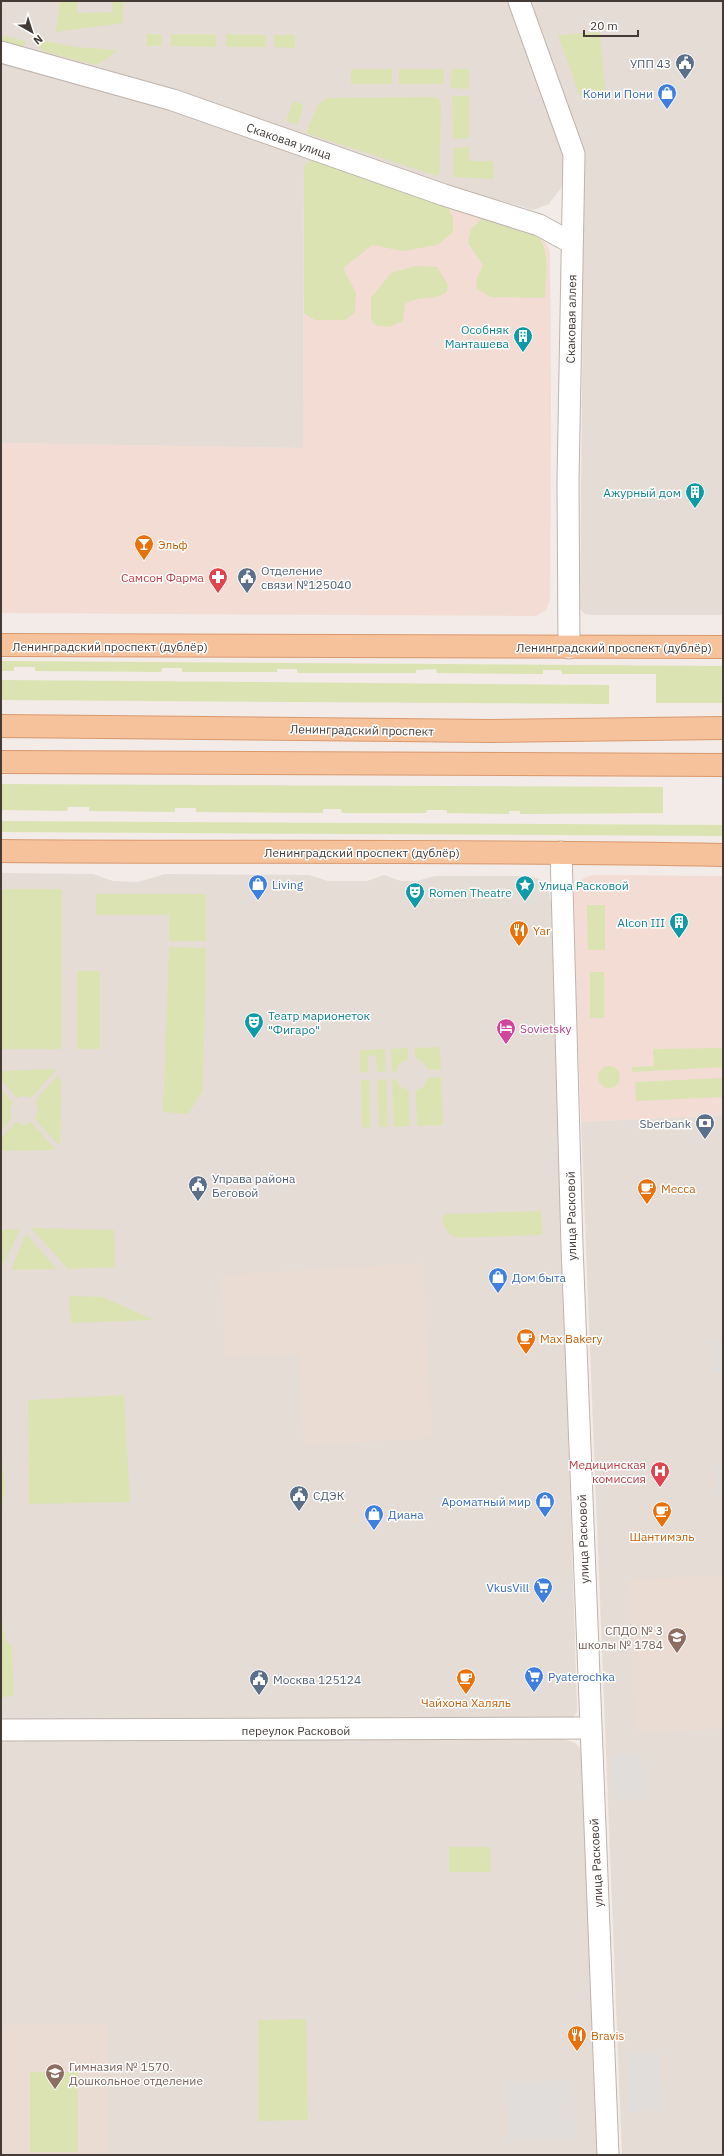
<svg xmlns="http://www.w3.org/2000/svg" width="724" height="2156" font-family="'IBM Plex Sans',sans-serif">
<rect width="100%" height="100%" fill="#f2ebe7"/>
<g fill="#e5dcd5">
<path d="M1,1H508L562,143L565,156L564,178L561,188L549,204L533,210L523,207L428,181L1,41Z"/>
<path d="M527,1H723V615H591L585,614L580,609L584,167Z"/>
<path d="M1,59L149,103L311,160L304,166L303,448L1,443Z"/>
<path d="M1,873L93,874L113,881L138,882L165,874L309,875L328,881H367L384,875L401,881H417L435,876H528L539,879L547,886L551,903L577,1707V1712L572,1719L1,1721Z"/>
<path d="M723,1115V2155H622L581,1122Z"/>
<path d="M1,1738L564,1739L575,1743L579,1747L581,1753L598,2155H1Z"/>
</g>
<g fill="#f2dcd3">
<path d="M311,160L534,233L546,243L550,251L551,400L550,600L546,610L536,616L1,613V443L303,448L304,166Z"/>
<path d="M595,875L723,876V1115L581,1122L573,895L579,882L586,877Z"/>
</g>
<g fill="#eadcd2">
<path d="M423,1263L432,1438L303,1445L299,1354L225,1357L221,1275Z"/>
<path d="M723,1576V1729L635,1732L629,1579Z"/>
<path d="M108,2024L109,2155H1V2025Z"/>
</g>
<g fill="#dbe3b3">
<path d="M60,1H77V13L112,12V1H123V23L56,32Z"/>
<path d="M600,32L606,96L581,99L558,35Z"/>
<rect x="147" y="34" width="15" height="12"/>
<path d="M171,34H216V47L171,46Z"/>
<path d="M226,34L266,35V47H226Z"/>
<path d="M1,35L25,41V44L23,48L1,41Z"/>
<path d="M274,35H295V48L274,47Z"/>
<path d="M41,40L75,47L117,50L107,59L96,65L42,51L39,47Z"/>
<rect x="351" y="69" width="41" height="15"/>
<rect x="399" y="69" width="45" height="15"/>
<path d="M452,69H469V89L451,88Z"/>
<path d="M452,96H469V138L453,139Z"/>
<path d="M434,97L439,99L441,104L440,171L437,176L306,133L318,105L327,98Z"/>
<path d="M293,101L304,105L297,125L286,121Z"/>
<path d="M469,147V161H493L494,179L453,177V148Z"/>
<path d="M311,160L446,204L453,218V232L437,245L403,251L372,245L343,268L356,293L355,312L345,320H315L304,313V166Z"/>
<path d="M484,217C497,221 524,227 534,233C552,245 545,280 545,298L491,297L476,288L477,278L483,265L468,243L471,229Z"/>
<path d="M416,266L437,267L448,285L447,292C433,301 420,295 405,304L403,321L389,327L377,326L371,319V298L391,273Z"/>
<path d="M1,661L723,666V703H656V674H562L561,670H543V674L437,673L436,669L416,670V673H297V669H277V672H182V668H162L161,672L35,671V667H14V671H1Z"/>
<path d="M1,680L609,685V704L1,700Z"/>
<path d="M1,784L663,787V813L520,814V811H509V814L447,813V810H427L426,813H342L341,809H323V813L196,812V808H175V812L89,811V807H68L67,811L1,810Z"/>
<path d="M723,809V836L1,832V821L722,825Z"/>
<path d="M1,889H62L61,1049H1Z"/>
<path d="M96,894H206V941H169V915H96Z"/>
<path d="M587,905H605V950H588Z"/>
<path d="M169,947L206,948L203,1090L188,1114L163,1112Z"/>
<rect x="77" y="971" width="23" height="78"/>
<rect x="590" y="972" width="14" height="46"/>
<path d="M440,1047L441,1070H428L423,1062L415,1058V1048Z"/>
<path d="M408,1048V1059L399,1064L396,1072H392L391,1049Z"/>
<path d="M723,1048V1067L632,1072V1067L654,1066L653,1049Z"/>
<path d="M385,1049L386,1072H377L376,1055L368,1056V1072L360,1073V1050Z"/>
<circle cx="609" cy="1077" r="11"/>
<path d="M51,1069L56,1070L31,1098L23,1096L17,1098L1,1080V1071Z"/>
<path d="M59,1074L61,1082L60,1146L35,1119L38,1110L35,1101Z"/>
<path d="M441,1077L443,1125L417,1126L416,1091L424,1086L428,1078Z"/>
<path d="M723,1078V1097L636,1101L635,1082Z"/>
<path d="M386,1079L388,1127H379L377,1080Z"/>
<path d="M392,1079H396L401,1087L409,1091L410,1126L394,1127Z"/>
<path d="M361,1080H369L370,1127L362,1128Z"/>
<path d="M1,1089L13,1102L10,1111L12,1118L1,1131Z"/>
<path d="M16,1122L24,1125L31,1122L56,1150L1,1151V1138Z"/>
<path d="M541,1211L543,1233L540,1235L457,1238C448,1234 442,1226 442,1217L446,1214Z"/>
<path d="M31,1228L114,1230L115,1267L68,1269Z"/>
<path d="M20,1229L1,1268V1230Z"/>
<path d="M26,1234L57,1269L11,1270Z"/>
<path d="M69,1296L103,1297L154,1320L71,1323Z"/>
<path d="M124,1395L130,1502L29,1504L28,1400Z"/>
<path d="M1,1445L5,1487L1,1520Z"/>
<path d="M1,1610L5,1640L12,1646L13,1695L1,1698Z"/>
<path d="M449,1847H490L491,1872H449Z"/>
<path d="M306,2019L308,2120L259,2121L258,2020Z"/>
<rect x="30" y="2072" width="48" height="80"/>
</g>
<g fill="#e0dddb">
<path d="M723,1341V1372L712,1373L710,1342Z"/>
<path d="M723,1466V1494H716L715,1467Z"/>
<path d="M641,1753L643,1799L614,1800L612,1755Z"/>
<path d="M659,2052L662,2110L629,2112L627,2053Z"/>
<path d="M573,2080L576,2138L509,2141L506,2082Z"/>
</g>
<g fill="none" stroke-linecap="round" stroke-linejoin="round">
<defs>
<g id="minor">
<path d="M519,1L574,154L568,481L569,648"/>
<path d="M1,52L173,100L444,195L539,225L572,243"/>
<path d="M561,852L572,1246L608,2155"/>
<path d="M1,1730L590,1728"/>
</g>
<g id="major">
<path d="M1,645L723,647"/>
<path d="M1,726L490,731L723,728"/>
<path d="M1,762L723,765"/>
<path d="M1,851C242,853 482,850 723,855"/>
</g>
</defs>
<use href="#minor" stroke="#bfb4ad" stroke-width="23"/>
<use href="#major" stroke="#d9996e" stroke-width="24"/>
<use href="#minor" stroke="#fff" stroke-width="21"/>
<use href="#major" stroke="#f5c29c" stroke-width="22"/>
</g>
<defs>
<symbol id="civic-pin" viewBox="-11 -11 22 30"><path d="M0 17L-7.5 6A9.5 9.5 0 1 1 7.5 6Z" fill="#5c6f8a" stroke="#fff"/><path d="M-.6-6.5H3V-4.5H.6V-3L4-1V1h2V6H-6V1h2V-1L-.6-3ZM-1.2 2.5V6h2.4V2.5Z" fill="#fff"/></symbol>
<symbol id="shop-pin" viewBox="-11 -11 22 30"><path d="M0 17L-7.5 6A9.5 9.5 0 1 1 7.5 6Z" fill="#3f7fe0" stroke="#fff"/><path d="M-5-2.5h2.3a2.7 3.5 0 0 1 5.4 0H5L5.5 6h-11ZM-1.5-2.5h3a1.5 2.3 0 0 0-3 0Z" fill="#fff"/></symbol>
<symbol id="building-pin" viewBox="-11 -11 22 30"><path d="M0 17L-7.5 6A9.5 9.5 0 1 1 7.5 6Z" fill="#0f9aa8" stroke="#fff"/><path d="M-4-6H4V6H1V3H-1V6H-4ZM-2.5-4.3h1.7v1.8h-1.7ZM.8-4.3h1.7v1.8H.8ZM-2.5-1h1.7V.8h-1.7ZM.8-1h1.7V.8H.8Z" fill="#fff"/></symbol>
<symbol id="bar-pin" viewBox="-11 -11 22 30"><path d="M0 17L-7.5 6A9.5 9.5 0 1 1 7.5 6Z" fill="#e8710a" stroke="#fff"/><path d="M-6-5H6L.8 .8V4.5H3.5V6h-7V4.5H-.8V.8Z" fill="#fff"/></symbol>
<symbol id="pharmacy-pin" viewBox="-11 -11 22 30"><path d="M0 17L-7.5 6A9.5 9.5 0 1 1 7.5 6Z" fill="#e0444e" stroke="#fff"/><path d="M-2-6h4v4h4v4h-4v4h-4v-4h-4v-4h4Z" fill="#fff"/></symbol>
<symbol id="sight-pin" viewBox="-11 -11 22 30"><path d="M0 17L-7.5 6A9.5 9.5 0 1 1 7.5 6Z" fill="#0f9aa8" stroke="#fff"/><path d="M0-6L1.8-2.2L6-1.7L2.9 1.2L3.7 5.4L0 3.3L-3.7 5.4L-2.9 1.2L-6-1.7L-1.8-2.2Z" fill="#fff"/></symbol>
<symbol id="theatre-pin" viewBox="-11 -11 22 30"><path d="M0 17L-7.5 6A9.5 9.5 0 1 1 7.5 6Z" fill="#0f9aa8" stroke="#fff"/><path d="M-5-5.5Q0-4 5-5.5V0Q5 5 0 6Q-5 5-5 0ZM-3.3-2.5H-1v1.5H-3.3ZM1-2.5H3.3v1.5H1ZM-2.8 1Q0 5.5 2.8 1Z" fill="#fff"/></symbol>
<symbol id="restaurant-pin" viewBox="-11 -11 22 30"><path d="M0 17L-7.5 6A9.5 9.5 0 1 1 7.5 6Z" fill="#e8710a" stroke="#fff"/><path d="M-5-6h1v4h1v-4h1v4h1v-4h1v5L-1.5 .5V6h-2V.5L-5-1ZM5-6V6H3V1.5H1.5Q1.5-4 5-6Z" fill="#fff"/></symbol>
<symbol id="hotel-pin" viewBox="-11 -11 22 30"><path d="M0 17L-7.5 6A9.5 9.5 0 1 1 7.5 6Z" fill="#d1479c" stroke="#fff"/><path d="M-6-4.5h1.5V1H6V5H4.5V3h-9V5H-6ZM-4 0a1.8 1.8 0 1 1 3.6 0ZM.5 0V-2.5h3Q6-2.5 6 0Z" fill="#fff"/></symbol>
<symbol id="bank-pin" viewBox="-11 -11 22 30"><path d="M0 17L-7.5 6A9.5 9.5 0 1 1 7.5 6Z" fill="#5c6f8a" stroke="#fff"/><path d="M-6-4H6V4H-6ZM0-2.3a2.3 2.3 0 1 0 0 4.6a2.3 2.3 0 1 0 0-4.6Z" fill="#fff"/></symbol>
<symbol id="cafe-pin" viewBox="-11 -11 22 30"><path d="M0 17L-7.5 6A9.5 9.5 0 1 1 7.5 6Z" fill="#e8710a" stroke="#fff"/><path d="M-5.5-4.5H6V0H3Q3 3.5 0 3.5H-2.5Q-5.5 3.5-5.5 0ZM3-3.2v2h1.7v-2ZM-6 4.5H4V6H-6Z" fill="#fff"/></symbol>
<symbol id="hospital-pin" viewBox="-11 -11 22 30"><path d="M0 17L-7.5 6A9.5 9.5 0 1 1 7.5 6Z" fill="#e0444e" stroke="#fff"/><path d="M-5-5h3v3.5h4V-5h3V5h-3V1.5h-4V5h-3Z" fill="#fff"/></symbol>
<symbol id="supermarket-pin" viewBox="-11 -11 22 30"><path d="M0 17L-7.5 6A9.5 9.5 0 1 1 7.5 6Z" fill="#3f7fe0" stroke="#fff"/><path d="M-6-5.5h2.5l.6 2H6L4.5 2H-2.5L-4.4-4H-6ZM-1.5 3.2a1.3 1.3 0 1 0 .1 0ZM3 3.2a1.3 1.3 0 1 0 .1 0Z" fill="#fff"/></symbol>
<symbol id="school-pin" viewBox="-11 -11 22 30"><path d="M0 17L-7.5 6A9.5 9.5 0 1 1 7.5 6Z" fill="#8d6e63" stroke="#fff"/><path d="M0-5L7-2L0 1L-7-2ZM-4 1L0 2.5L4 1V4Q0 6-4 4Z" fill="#fff"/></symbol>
</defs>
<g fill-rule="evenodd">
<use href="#civic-pin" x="674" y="52" width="22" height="30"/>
<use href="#shop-pin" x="656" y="82" width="22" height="30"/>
<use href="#building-pin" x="512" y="325" width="22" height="30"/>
<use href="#building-pin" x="684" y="481" width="22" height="30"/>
<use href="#bar-pin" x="133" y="533" width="22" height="30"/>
<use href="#pharmacy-pin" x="207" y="566" width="22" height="30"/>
<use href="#civic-pin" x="236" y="566" width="22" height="30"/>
<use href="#shop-pin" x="247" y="873" width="22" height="30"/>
<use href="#sight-pin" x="514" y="874" width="22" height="30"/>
<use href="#theatre-pin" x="404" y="881" width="22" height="30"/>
<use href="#building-pin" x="668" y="911" width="22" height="30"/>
<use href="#restaurant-pin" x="508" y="919" width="22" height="30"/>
<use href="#theatre-pin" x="243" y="1011" width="22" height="30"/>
<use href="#hotel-pin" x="495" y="1017" width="22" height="30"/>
<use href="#bank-pin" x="694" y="1112" width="22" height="30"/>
<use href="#civic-pin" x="187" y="1174" width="22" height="30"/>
<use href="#cafe-pin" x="636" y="1177" width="22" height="30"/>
<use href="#shop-pin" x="487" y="1266" width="22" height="30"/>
<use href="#cafe-pin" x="515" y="1327" width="22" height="30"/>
<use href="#hospital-pin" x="649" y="1460" width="22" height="30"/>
<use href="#civic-pin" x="288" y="1484" width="22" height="30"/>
<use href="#shop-pin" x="534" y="1490" width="22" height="30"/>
<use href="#cafe-pin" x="651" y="1500" width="22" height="30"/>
<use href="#shop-pin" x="363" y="1503" width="22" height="30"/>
<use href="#supermarket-pin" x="532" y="1576" width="22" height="30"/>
<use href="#school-pin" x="666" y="1626" width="22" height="30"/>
<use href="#supermarket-pin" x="523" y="1665" width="22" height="30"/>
<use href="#cafe-pin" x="455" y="1667" width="22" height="30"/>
<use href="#civic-pin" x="248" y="1668" width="22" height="30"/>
<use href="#restaurant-pin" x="566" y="2024" width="22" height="30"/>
<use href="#school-pin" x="44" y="2062" width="22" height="30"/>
</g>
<g text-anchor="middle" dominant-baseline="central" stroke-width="3" stroke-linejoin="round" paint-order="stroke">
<g font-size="12" fill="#4e5e75" stroke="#fff" text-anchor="start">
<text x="671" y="63" text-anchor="end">УПП 43</text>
<text x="261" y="570">Отделение<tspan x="261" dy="14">связи №125040</tspan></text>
<text x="691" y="1123" text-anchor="end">Sberbank</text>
<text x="212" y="1178">Управа района<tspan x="212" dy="14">Беговой</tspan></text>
<text x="313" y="1495">СДЭК</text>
<text x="273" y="1679">Москва 125124</text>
</g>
<g font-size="12" fill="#366cbe" stroke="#fff" text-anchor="start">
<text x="653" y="93" text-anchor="end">Кони и Пони</text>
<text x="272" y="884">Living</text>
<text x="512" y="1277">Дом быта</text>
<text x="531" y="1501" text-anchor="end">Ароматный мир</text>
<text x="388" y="1514">Диана</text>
<text x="529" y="1587" text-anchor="end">VkusVill</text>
<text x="548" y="1676">Pyaterochka</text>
</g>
<g font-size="12" fill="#443b36" stroke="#fff">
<text transform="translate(289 141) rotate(19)">Скаковая улица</text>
<text transform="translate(571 319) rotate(-89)">Скаковая аллея</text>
<text x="110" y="646">Ленинградский проспект (дублёр)</text>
<text x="614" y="647">Ленинградский проспект (дублёр)</text>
<text transform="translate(362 730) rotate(1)">Ленинградский проспект</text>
<text x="362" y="852">Ленинградский проспект (дублёр)</text>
<text transform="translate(571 1216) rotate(-91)">улица Расковой</text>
<text transform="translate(583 1539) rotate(-92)">улица Расковой</text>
<text x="296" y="1730">переулок Расковой</text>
<text transform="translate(596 1863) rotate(-93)">улица Расковой</text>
</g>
<g font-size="12" fill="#0d838f" stroke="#fff" text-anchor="end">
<text x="509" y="329">Особняк<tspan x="509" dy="14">Манташева</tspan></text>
<text x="681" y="492">Ажурный дом</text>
<text x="539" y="885" text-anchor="start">Улица Расковой</text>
<text x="429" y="892" text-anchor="start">Romen Theatre</text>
<text x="665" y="922">Alcon III</text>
<text x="268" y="1015" text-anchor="start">Театр марионеток<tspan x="268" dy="14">"Фигаро"</tspan></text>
</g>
<g font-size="12" fill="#c56008" stroke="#fff" text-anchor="start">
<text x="158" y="544">Эльф</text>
<text x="533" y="930">Yar</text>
<text x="661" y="1188">Mecca</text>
<text x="540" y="1338">Max Bakery</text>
<text x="662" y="1536" text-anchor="middle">Шантимэль</text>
<text x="466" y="1702" text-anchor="middle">Чайхона Халяль</text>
<text x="591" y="2035">Bravis</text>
</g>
<g font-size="12" fill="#be3a42" stroke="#fff" text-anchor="end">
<text x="204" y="577">Самсон Фарма</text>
<text x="646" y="1464">Медицинская<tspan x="646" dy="14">комиссия</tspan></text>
</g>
<g font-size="12" fill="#b23c85" stroke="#fff" text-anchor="start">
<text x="520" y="1028">Sovietsky</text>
</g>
<g font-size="12" fill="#785e54" stroke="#fff" text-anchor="end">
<text x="663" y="1630">СПДО № 3<tspan x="663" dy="14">школы № 1784</tspan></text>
<text x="69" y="2066" text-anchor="start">Гимназия № 1570.<tspan x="69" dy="14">Дошкольное отделение</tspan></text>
</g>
</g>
<rect width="724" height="2156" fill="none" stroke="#443b36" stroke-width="4"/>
<g transform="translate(32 32) rotate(141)" stroke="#ffffff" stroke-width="3" paint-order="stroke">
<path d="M0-3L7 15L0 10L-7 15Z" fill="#443b36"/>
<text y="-6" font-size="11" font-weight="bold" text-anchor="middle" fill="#443b36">N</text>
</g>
<path d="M584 30v6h54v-6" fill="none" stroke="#443b36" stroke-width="2"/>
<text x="590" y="30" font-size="12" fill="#443b36" stroke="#ffffff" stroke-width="3" paint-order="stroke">20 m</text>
</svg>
